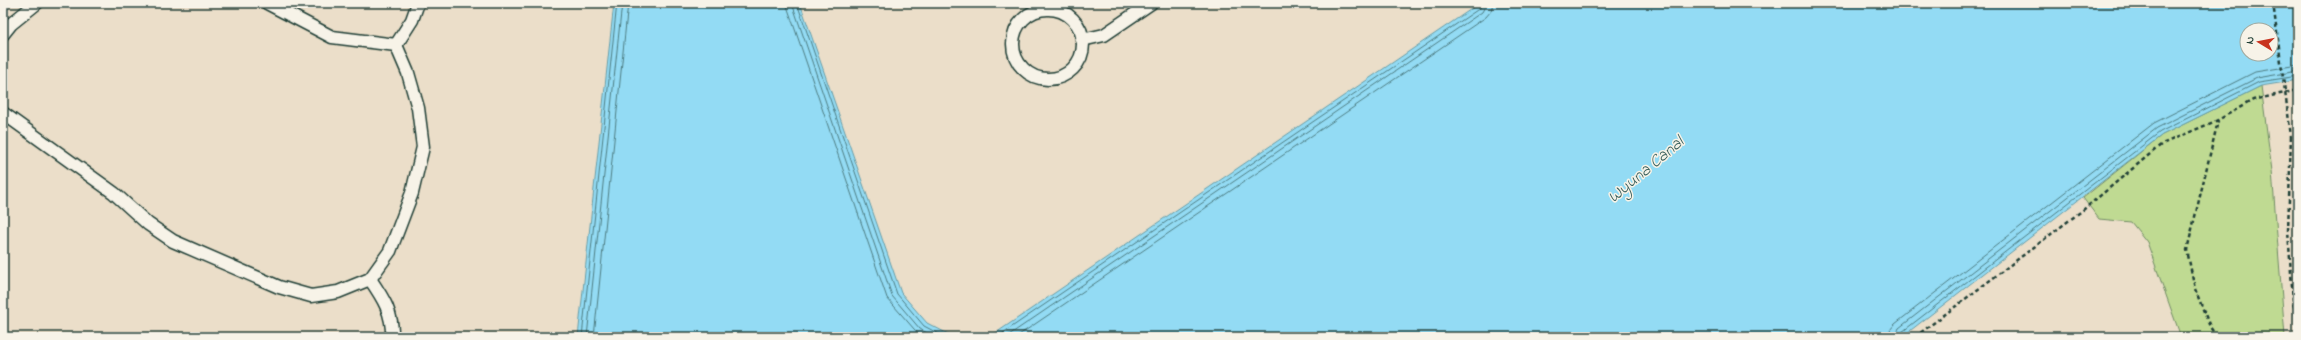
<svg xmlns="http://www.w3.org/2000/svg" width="2301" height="340" font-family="'Indie Flower',sans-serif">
<rect width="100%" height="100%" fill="#ebdec9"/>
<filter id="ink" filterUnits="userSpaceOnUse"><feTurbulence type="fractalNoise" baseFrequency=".025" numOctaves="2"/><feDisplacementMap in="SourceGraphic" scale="8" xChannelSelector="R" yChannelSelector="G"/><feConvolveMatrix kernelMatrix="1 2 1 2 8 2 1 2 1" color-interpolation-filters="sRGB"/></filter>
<g filter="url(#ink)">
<path fill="#bfda92" stroke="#6f8c63" d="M2261,86L2272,171L2285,337H2181L2147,242L2131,222L2099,219L2083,198L2162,135Z"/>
<g fill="#93dbf4" stroke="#659ca7" fill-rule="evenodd">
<path d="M614,3H800L901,293L927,323L954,337H578Z"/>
<path d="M1480,3H2298V80L2261,86L2162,135L1902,337H990ZM2247,30H2271V54H2247Z"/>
</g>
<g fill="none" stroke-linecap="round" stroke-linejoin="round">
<g stroke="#4d7c81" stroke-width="1">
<path d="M786,3L887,298L921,337"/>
<path d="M792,3L892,296L920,329L934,337"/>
<path d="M797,3L897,294L924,326L945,337"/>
<path d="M582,337L617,3"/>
<path d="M587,337L622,3"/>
<path d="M594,337L628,3"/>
<path d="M997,337L1480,8L1482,3"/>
<path d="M1006,337L1482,12L1487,3"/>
<path d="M1016,337L1486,17L1491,11L1493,3"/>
<path d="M1889,337L1890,330L1895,324L2154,123L2255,72L2298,65"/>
<path d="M1895,337L1899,328L2157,128L2257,78L2298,71"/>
<path d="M1900,337L1902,332L2160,132L2259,82L2298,76"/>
</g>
<defs>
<g id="lane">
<circle cx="1048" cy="44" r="35"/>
<path d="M3,34L11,24L37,3"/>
<path d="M1082,40L1104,35L1151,3"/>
<path d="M396,45L412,20L418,3"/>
<path d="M3,113L114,193L148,224L173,241L279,287L311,296L338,292L370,279L390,251L412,193L423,147L418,108L408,73L396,45L332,37L267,3"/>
<path d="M370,279C383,298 393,313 392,337"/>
</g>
</defs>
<use href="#lane" stroke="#1f3d34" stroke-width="15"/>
<g stroke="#1f3d34" stroke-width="2.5" stroke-dasharray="4 3" stroke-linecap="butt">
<path d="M2291,136L2288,231L2293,300L2298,329"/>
<path d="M1915,337L2083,210L2162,144L2218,120L2253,100L2298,90"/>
<path d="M2217,337L2210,327L2195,289L2187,250L2218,121"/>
</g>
<use href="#lane" stroke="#f7f3e8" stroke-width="12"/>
<path stroke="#1f3d34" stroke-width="2.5" stroke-dasharray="4 3" stroke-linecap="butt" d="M2273,3L2291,136"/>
</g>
</g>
<g text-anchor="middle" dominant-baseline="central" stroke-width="3" stroke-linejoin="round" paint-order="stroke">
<g font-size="17" font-style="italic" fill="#365d5a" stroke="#f7f3e8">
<text transform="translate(1646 170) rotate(-40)">Wyuna Canal</text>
</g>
</g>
<rect width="2301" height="340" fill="none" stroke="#f7f3e8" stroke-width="16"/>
<rect x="8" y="8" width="2285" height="324" fill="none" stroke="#1f3d34" stroke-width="1.5" filter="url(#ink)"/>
<g transform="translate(2259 42) rotate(280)"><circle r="19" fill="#f7f3e8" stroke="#a1aaa0"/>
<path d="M0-3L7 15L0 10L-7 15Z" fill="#c8321e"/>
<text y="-6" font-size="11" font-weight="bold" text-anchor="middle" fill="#1f3d34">N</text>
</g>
</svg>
